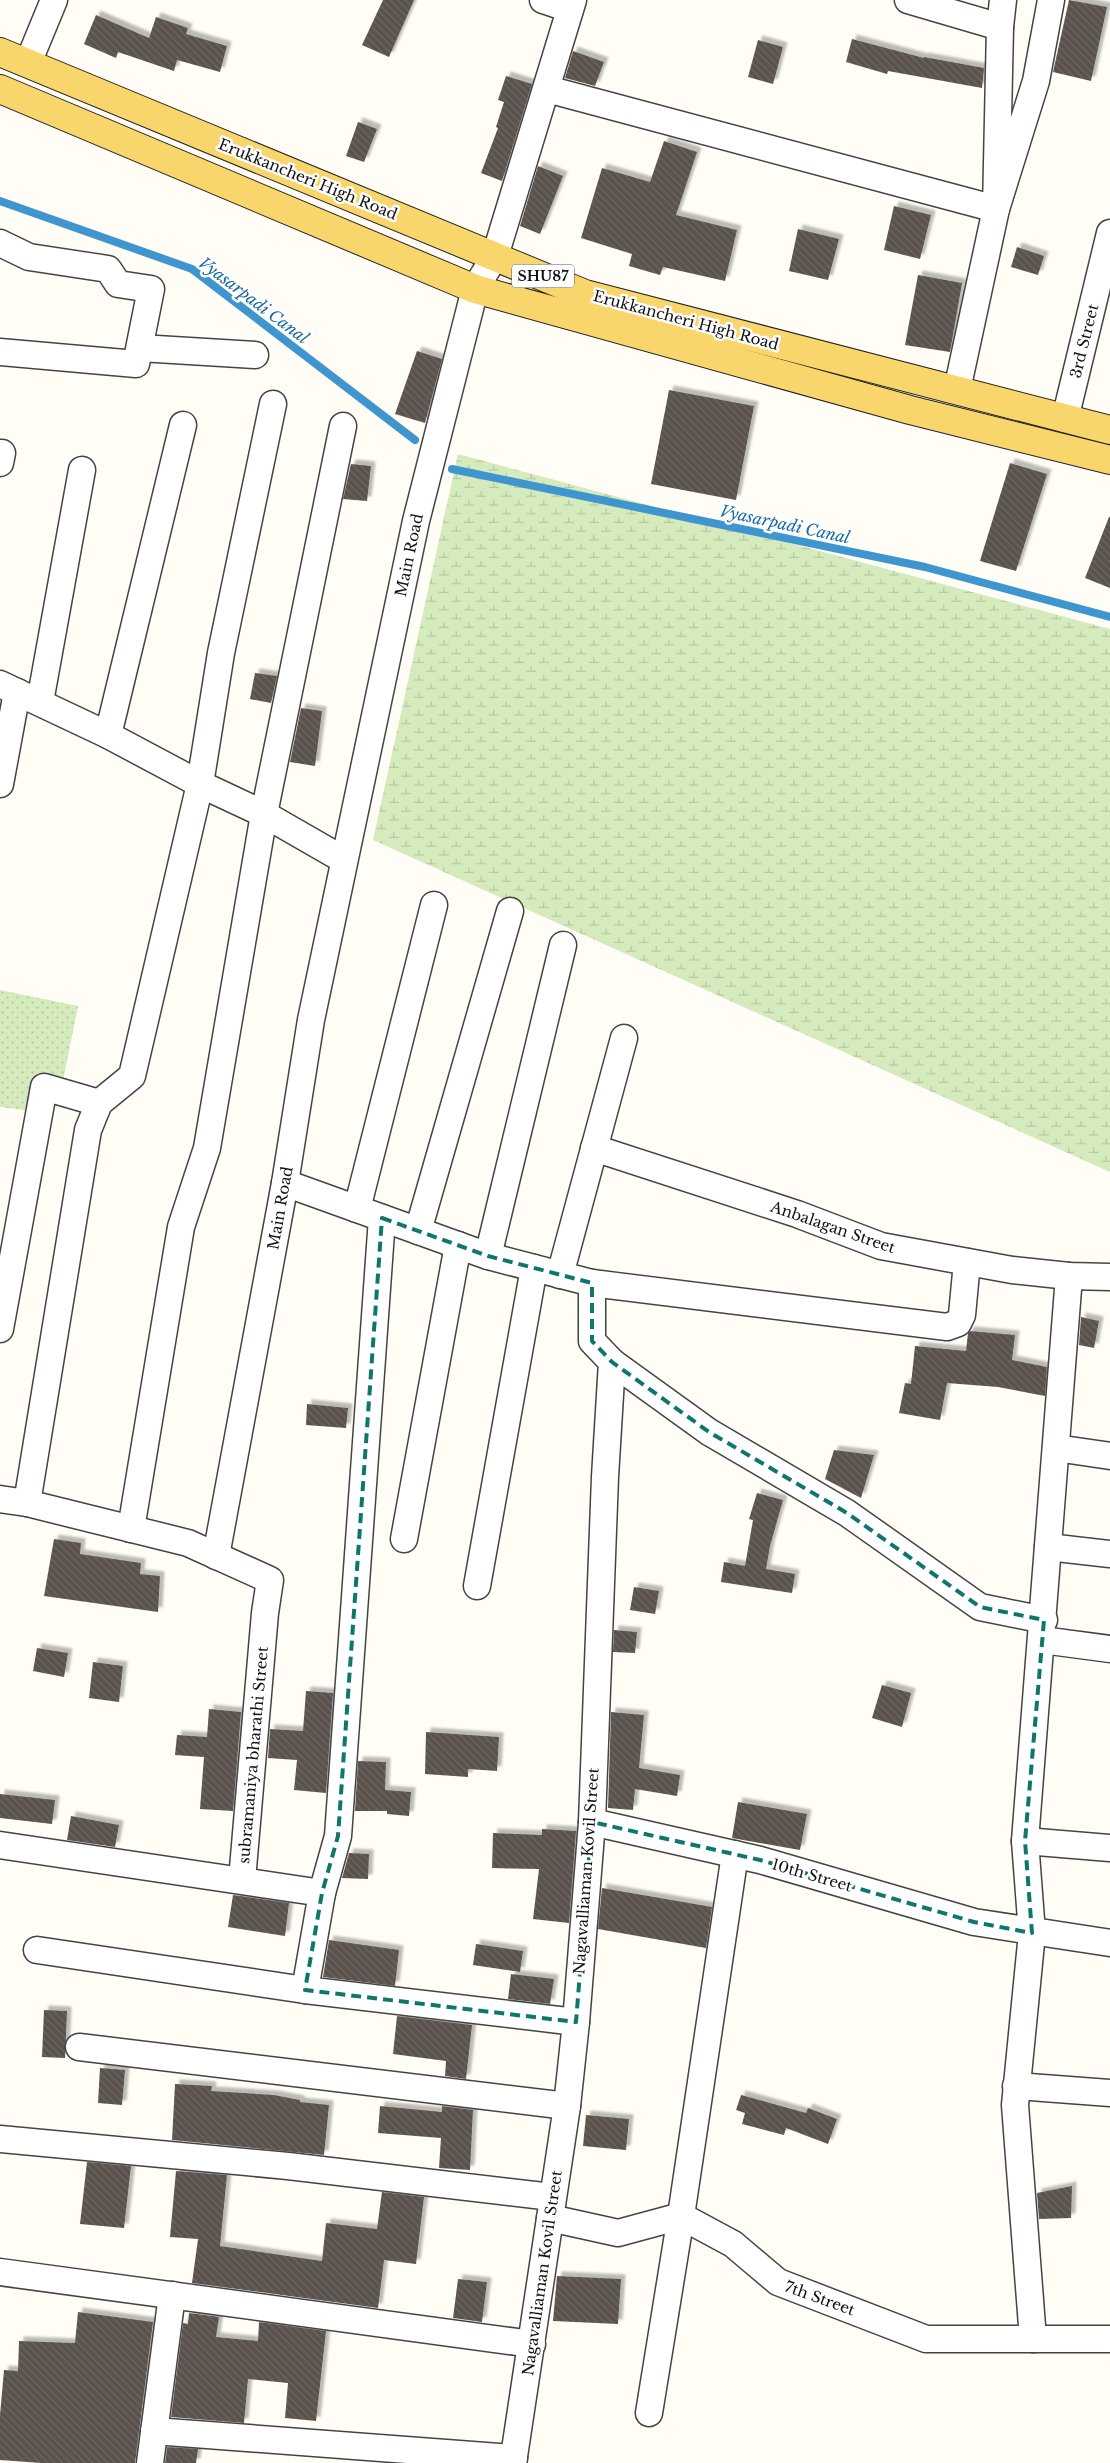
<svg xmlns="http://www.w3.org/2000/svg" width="1110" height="2463" viewBox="0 0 1110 2463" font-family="'Libre Baskerville',serif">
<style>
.grass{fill:url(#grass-dots)}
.wetland{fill:url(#wetland-marsh)}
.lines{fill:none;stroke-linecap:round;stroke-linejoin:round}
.stream{stroke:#3f96cf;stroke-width:8}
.building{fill:url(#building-back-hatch);filter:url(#shadow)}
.minor-casing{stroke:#444;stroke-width:29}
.major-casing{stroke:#222;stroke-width:30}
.minor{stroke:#fff;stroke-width:26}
.major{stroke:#f9d66b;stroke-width:28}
.marked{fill:none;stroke:#0f766e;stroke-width:4;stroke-dasharray:10 6;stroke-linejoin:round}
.labels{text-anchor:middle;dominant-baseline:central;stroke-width:5;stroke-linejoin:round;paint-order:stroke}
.shield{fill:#fff;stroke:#585858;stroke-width:1}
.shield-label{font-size:14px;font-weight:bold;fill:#111}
.street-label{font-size:15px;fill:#111;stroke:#fff}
.water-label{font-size:16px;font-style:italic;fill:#1768a6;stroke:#fff}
</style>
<defs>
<pattern id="grass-dots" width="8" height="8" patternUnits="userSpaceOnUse" patternTransform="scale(1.25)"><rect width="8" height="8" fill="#d5ebbd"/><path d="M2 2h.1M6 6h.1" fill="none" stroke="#b6c8a1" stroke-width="1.8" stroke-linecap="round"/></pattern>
<pattern id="wetland-marsh" width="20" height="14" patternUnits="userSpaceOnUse" patternTransform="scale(1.25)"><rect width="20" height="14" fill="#d5ebbd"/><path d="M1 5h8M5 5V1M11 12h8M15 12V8" fill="none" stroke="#b6c8a1"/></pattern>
<pattern id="building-back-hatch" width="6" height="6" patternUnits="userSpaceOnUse" patternTransform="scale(1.25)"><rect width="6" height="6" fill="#5a524d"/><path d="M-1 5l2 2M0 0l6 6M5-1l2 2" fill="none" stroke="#6d6662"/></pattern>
<filter id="shadow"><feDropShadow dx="4.5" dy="-4.5" stdDeviation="1" flood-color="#0004"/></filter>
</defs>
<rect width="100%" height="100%" fill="#fffdf5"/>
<path class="grass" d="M 0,990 L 78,1006 L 63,1081 L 32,1111 L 0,1107 Z"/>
<path class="wetland" d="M 458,454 L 1110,629 L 1110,1172 L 373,840 Z"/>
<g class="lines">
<g class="stream">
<path d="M 0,201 L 192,269 L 415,440"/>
<path d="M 452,469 L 925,567 L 1110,617"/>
</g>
</g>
<g class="building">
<path d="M 383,0 L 414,0 L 389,57 L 362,45 Z"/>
<path d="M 1069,0 L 1107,7 L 1091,81 L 1053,72 Z"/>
<path d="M 96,15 L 149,38 L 156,17 L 188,28 L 186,34 L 227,46 L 220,72 L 177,60 L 174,71 L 118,52 L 116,58 L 84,44 Z"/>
<path d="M 852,39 L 924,58 L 924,57 L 984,68 L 982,88 L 888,71 L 887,74 L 846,62 Z"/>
<path d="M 758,40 L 783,47 L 773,84 L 748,77 Z"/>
<path d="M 573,51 L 604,62 L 595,86 L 565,78 Z"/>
<path d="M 506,76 L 532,84 L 502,181 L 481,173 L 498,128 L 496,127 L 504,102 L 498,100 Z"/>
<path d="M 358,122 L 377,129 L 364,162 L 346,156 Z"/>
<path d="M 664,141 L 697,152 L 676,215 L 737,230 L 725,281 L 663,267 L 660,275 L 629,266 L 632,254 L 581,238 L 602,168 L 650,182 Z"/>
<path d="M 538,166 L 563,176 L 540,234 L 520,226 Z"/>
<path d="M 894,206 L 931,215 L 920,259 L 884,250 Z"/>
<path d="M 798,229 L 839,239 L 828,280 L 789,271 Z"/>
<path d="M 1017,247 L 1044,256 L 1038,275 L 1011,267 Z"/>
<path d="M 918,275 L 962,283 L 950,352 L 905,345 Z"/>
<path d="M 417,351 L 442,359 L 425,423 L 395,414 Z"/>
<path d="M 669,390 L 754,406 L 736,500 L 651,484 Z"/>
<path d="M 1010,463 L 1047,474 L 1016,571 L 980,561 Z"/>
<path d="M 351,464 L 371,466 L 367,501 L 343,499 Z"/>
<path d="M 1109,517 L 1110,517 L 1110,588 L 1085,578 Z"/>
<path d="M 255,673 L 277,676 L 271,703 L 250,699 Z"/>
<path d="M 301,708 L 322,711 L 315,766 L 290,762 Z"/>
<path d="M 1081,1317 L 1099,1321 L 1094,1348 L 1079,1345 Z"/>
<path d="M 970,1331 L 1015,1335 L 1012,1360 L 1047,1367 L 1045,1396 L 998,1387 L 947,1383 L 940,1420 L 899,1413 L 905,1383 L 911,1384 L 915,1346 L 966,1351 L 968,1333 Z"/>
<path d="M 307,1404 L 348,1408 L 346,1428 L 306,1425 Z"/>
<path d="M 834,1450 L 874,1455 L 861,1498 L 825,1479 Z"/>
<path d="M 757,1493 L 783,1500 L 770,1546 L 766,1569 L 795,1574 L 792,1593 L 721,1582 L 724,1562 L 745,1566 L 753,1520 L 749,1519 Z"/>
<path d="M 54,1539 L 81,1543 L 80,1554 L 141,1563 L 140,1574 L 160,1576 L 158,1612 L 44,1596 Z"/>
<path d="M 634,1587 L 659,1591 L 655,1614 L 630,1610 Z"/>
<path d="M 614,1630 L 637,1632 L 635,1653 L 613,1652 Z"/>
<path d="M 37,1648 L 68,1653 L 64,1677 L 33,1671 Z"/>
<path d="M 93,1662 L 123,1666 L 119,1702 L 89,1698 Z"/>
<path d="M 882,1685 L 911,1693 L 902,1727 L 872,1718 Z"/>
<path d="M 306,1691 L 333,1693 L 326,1793 L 294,1790 L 297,1760 L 268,1758 L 270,1729 L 303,1731 Z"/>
<path d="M 209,1709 L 241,1712 L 233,1811 L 200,1809 L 204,1757 L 175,1755 L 177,1735 L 207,1737 Z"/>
<path d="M 611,1712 L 644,1715 L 639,1768 L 680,1775 L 677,1796 L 635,1789 L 633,1810 L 608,1808 Z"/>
<path d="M 426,1732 L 499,1737 L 497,1771 L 468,1769 L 468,1777 L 425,1774 Z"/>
<path d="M 358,1761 L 386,1762 L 385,1790 L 411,1792 L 409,1816 L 387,1814 L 387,1811 L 355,1811 Z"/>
<path d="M 0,1794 L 55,1800 L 52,1824 L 0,1818 Z"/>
<path d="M 738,1802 L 807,1814 L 800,1850 L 732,1838 Z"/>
<path d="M 71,1816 L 119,1825 L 115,1847 L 67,1840 Z"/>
<path d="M 542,1829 L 576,1831 L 569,1923 L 533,1919 L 539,1869 L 492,1868 L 493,1833 L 542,1835 Z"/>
<path d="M 349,1853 L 369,1854 L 368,1879 L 342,1878 Z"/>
<path d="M 602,1888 L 712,1907 L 706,1948 L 598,1929 Z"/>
<path d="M 233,1895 L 289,1903 L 285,1936 L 228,1927 Z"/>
<path d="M 329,1940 L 399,1950 L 395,1986 L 323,1977 Z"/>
<path d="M 476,1944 L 523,1951 L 520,1972 L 473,1965 Z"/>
<path d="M 511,1974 L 554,1979 L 550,2004 L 508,1999 Z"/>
<path d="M 44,2010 L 67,2011 L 65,2058 L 42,2057 Z"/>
<path d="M 397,2016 L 472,2025 L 466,2079 L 445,2076 L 446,2061 L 393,2054 Z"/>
<path d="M 100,2068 L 125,2070 L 122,2105 L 98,2103 Z"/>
<path d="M 175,2084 L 212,2086 L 211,2091 L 274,2095 L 300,2100 L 300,2102 L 329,2105 L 324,2155 L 172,2140 Z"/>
<path d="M 741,2095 L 806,2113 L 808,2108 L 837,2119 L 828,2144 L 786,2128 L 784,2135 L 742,2124 L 745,2113 L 736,2110 Z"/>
<path d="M 380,2106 L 442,2112 L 442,2106 L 473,2110 L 470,2170 L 439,2168 L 441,2138 L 378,2133 Z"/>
<path d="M 586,2115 L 629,2119 L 626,2150 L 583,2146 Z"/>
<path d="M 87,2162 L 131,2166 L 124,2228 L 80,2224 Z"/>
<path d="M 176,2171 L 227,2175 L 220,2246 L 315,2260 L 322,2261 L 326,2223 L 377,2229 L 382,2192 L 424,2197 L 416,2264 L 384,2260 L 378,2308 L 192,2283 L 198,2239 L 170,2237 Z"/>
<path d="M 1072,2186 L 1071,2218 L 1039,2219 L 1037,2193 Z"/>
<path d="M 557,2276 L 621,2279 L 618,2324 L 553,2321 Z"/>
<path d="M 458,2279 L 487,2282 L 482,2322 L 453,2318 Z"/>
<path d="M 78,2312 L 153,2322 L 135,2463 L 41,2463 L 0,2460 L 0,2415 L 4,2370 L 18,2371 L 19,2341 L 75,2343 Z"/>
<path d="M 189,2313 L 219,2317 L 216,2337 L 258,2341 L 259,2322 L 326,2331 L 316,2421 L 285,2418 L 288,2383 L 248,2379 L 244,2423 L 171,2417 L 183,2323 L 188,2324 Z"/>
<path d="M 167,2447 L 198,2449 L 196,2463 L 165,2463 Z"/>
</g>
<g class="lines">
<defs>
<g id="minor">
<path d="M 543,0 L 570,9"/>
<path d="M 908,0 L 1000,27"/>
<path d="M 28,63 L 54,0"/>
<path d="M 547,89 L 996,209 L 1036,81 L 1051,0"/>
<path d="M 0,243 L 29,257 L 108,269 L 118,284 L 151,289 L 136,364 L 0,352"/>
<path d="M 140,348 L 255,355"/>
<path d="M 957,390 L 996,209 L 1000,27 L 1003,0"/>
<path d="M 1065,419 L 1110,233"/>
<path d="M 0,463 L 2,453"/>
<path d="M 0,684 L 108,735 L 200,784 L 264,814 L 344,860"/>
<path d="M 40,702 L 82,470"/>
<path d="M 108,735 L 183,425"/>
<path d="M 0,784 L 17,692"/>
<path d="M 594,1148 L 797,1214 L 881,1246 L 1012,1270 L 1069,1276 L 1110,1277"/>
<path d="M 285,1183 L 488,1256 L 592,1283 L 947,1327 L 958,1323 L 962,1315 L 967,1262"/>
<path d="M 357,1209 L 434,905"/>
<path d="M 418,1231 L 510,911"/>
<path d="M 488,1256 L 563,945"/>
<path d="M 560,1275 L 624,1038"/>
<path d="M 0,1329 L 44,1087 L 99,1103"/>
<path d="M 612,1362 L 709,1432 L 847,1513 L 980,1607 L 1044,1620"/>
<path d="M 1056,1448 L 1110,1456"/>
<path d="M 0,1499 L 27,1503 L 188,1543 L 270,1580 L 265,1613 L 242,1880"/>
<path d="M 27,1503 L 88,1130 L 99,1103 L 132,1076 L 200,784 L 221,653 L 273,404"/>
<path d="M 131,1529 L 181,1227 L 207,1148 L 264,814 L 343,426"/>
<path d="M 404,1539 L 458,1245"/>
<path d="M 1048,1547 L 1110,1554"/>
<path d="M 216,1556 L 285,1183 L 311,1020 L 416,521 L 475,289 L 495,256 L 573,0"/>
<path d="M 477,1586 L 534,1268"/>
<path d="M 1042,1640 L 1110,1649"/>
<path d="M 592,1822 L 760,1860 L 974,1922 L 1110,1943"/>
<path d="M 1025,1841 L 1110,1848"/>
<path d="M 0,1845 L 322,1893 L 305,1990 L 576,2022"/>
<path d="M 322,1893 L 338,1836 L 382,1218"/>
<path d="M 37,1950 L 305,1990"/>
<path d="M 79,2047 L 567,2106"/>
<path d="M 1016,2086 L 1110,2093"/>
<path d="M 0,2139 L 288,2166 L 552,2197"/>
<path d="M 550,2218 L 618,2233 L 681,2216 L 733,2244 L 778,2282 L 926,2339 L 1110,2339"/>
<path d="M 0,2272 L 532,2344"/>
<path d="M 1033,2339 L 1015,2105 L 1032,1933 L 1025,1841 L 1069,1276"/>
<path d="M 649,2413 L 681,2216 L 735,1854"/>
<path d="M 154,2431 L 514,2458"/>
<path d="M 150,2463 L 172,2295"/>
<path d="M 513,2463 L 567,2106 L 576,2022 L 592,1822 L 605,1477 L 612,1362 L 592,1341 L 592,1283"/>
</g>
<g id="major">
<path d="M 0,52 L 585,294 L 1110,430"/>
<path d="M 0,89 L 475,289 L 910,410 L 1110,460"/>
</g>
</defs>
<use href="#minor" class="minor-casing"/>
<use href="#major" class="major-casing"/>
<use href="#minor" class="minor"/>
<use href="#major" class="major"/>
</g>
<path class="marked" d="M 382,1218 L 488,1256 L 592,1283 L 592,1341 L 612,1362 L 709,1432 L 847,1513 L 980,1607 L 1044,1620 L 1025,1841 L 1032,1933 L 974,1922 L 760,1860 L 592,1822 L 576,2022 L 305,1990 L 322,1893 L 338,1836 Z"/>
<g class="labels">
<rect class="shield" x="512" y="264.5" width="62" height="23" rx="4"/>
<g class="shield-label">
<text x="543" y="276">SHU87</text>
</g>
<g class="street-label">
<text transform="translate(308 179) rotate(22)">Erukkancheri High Road</text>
<text transform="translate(686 320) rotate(15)">Erukkancheri High Road</text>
<text transform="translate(1084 341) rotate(-76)">3rd Street</text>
<text transform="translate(409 555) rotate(-78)">Main Road</text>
<text transform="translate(280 1208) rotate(-80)">Main Road</text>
<text transform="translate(833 1227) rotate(19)">Anbalagan Street</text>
<text transform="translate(253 1755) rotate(-85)">subramaniya bharathi Street</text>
<text transform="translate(586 1871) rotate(-86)">Nagavalliaman Kovil Street</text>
<text transform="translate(812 1875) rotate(16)">10th Street</text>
<text transform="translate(542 2273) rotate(-82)">Nagavalliaman Kovil Street</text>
<text transform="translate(820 2298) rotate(20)">7th Street</text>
</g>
<g class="water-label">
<text transform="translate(254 300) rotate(37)">Vyasarpadi Canal</text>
<text transform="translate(785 524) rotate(12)">Vyasarpadi Canal</text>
</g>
</g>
</svg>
